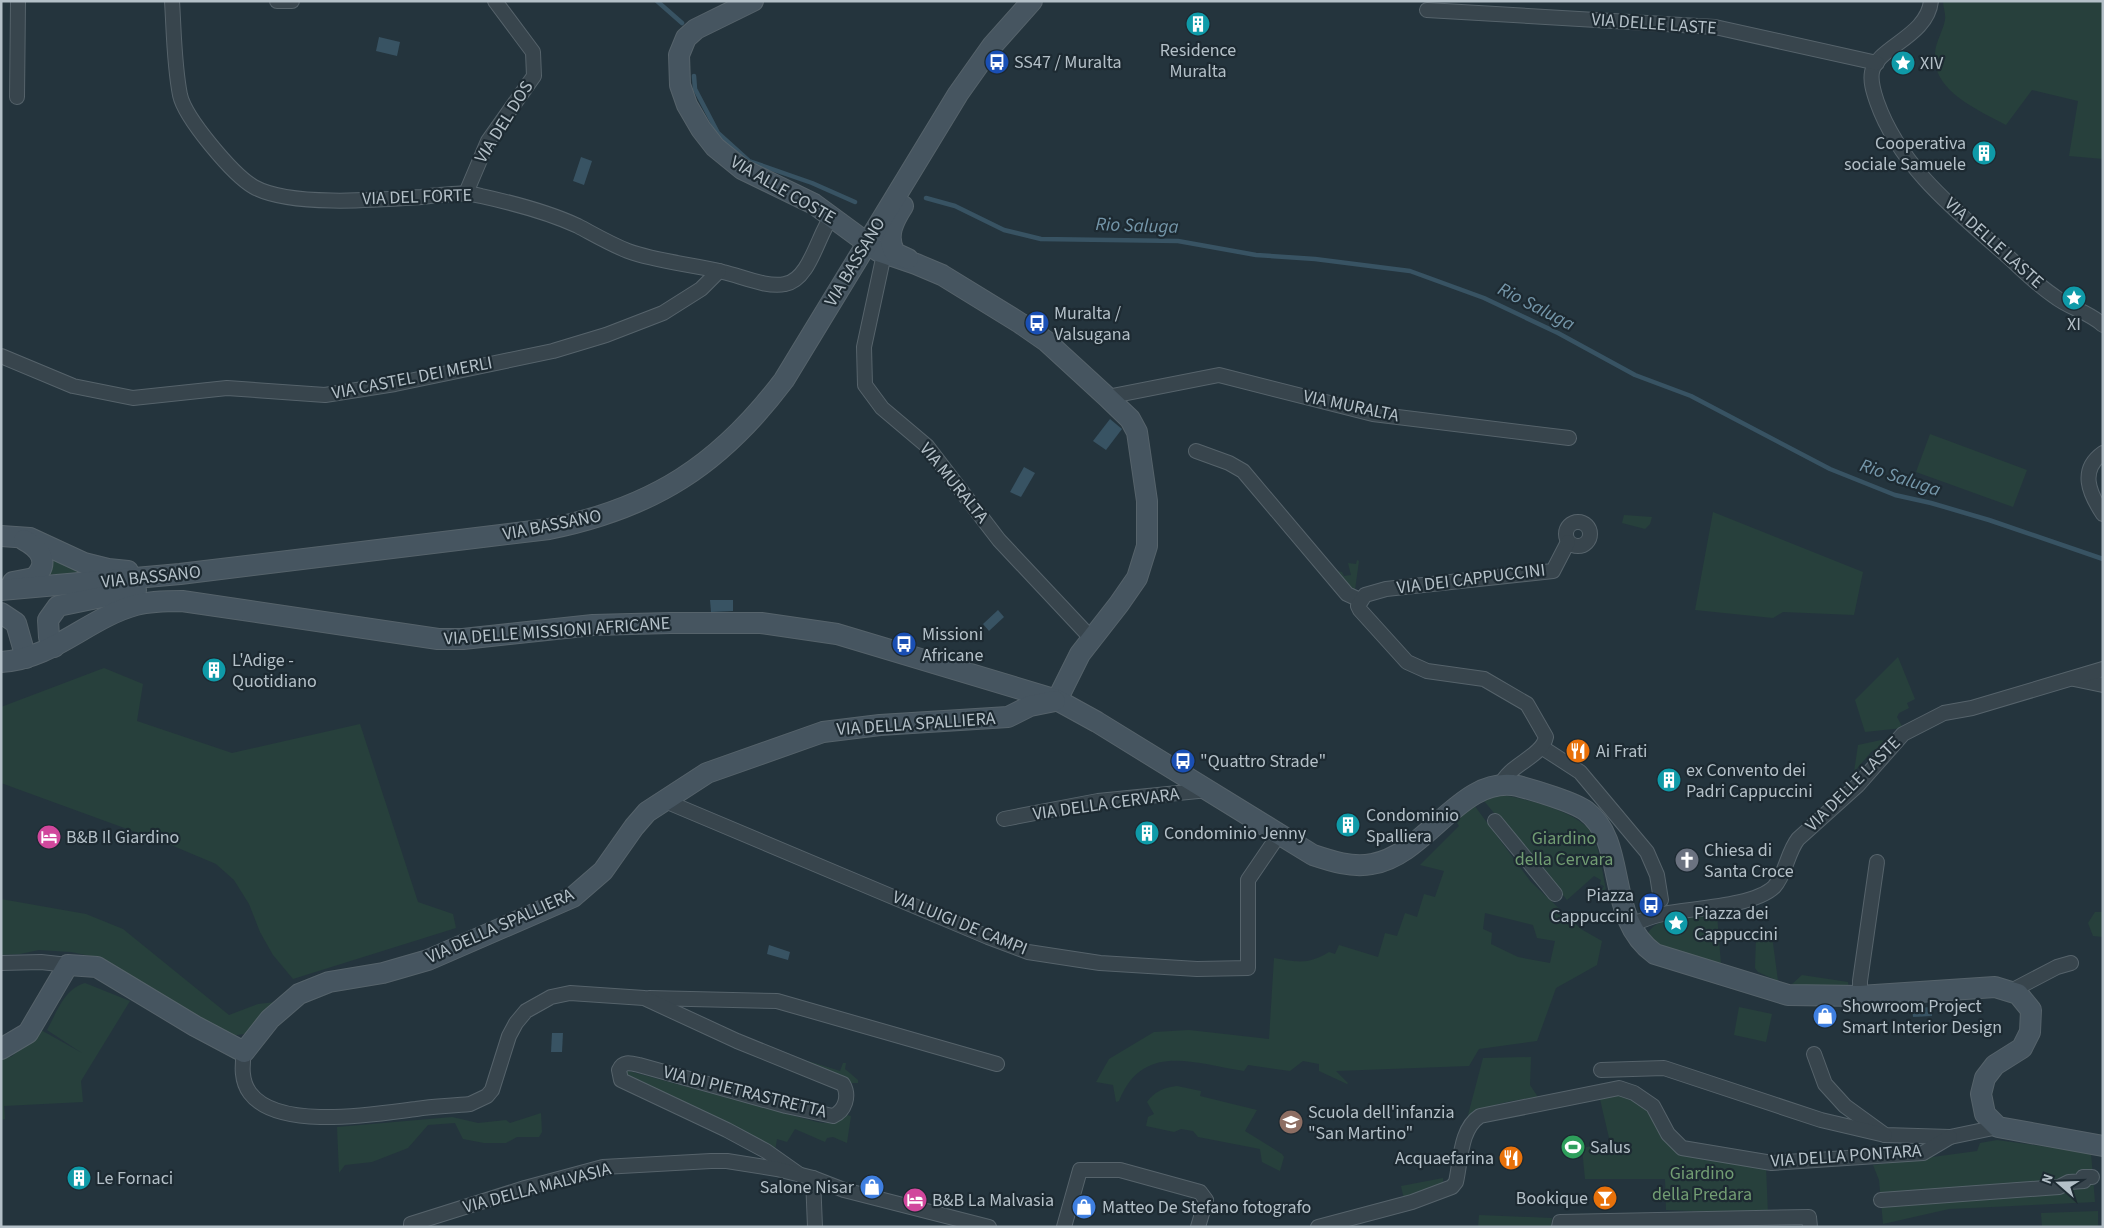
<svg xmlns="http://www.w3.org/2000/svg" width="2104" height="1228" viewBox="0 0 2104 1228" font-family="'Source Sans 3',sans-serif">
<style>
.green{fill:#27403c;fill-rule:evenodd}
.water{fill:#385363}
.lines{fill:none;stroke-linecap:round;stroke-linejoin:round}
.stream{stroke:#385363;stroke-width:4.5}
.street-casing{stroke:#56636b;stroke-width:16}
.secondary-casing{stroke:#56636b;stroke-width:22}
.street{stroke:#38454d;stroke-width:14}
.secondary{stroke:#465560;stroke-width:20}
.labels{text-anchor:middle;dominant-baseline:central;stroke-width:4.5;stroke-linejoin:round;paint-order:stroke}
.street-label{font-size:18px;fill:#b4c0c8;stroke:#1d2a32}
.poi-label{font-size:18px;fill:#b4c0c8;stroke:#1d2a32;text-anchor:start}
.park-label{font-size:18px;fill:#729d73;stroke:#1d2a32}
.water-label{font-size:19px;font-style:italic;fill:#7597aa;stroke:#1d2a32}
</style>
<rect width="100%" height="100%" fill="#24343d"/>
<g class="green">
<path d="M 1943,1 L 2103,1 L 2103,159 L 2069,156 L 2078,101 L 2032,90 L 2006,125 C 1979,110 1931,91 1935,53 C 1936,41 1943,31 1945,20 C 1946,14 1943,7 1943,1 Z"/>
<path d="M 1930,434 L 2027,470 L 2013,507 L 1916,472 Z"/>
<path d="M 1713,512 L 1863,572 L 1854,615 L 1783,612 L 1773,618 L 1695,610 Z"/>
<path d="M 1624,515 L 1652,517 L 1650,524 L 1645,529 L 1622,523 Z"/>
<path d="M 50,557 L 81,572 L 50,575 Z"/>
<path d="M 1357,560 L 1359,561 L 1355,590 L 1347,590 L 1337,577 L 1337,571 L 1342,572 L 1344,576 L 1351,575 L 1348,563 L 1356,564 Z"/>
<path d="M 1898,657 L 1915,699 L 1907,703 L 1909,708 L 1899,713 L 1897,717 L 1903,728 L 1865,732 L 1855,700 Z"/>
<path d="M 104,668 L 143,684 L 137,721 L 232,753 L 360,724 L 418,902 L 453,914 L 456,928 L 293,979 L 273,955 L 260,932 L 249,904 L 234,880 L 216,864 L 171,845 L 1,783 L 1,707 Z"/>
<path d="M 1881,740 L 1885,741 L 1883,747 L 1872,751 L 1854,772 L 1858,745 Z"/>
<path d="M 1501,795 C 1524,798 1581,812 1592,834 C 1601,853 1603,878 1608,899 L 1604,897 L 1606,892 L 1602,890 L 1604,886 L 1600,884 L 1601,880 L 1594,876 L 1567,900 L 1484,801 Z"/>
<path d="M 1474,805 L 1531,882 L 1581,929 L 1602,941 L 1597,965 L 1556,988 L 1537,1041 L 1479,1049 L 1469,1066 L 1336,1071 L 1348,1083 L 1347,1084 L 1319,1071 L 1319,1064 L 1303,1061 L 1290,1071 L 1248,1065 L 1244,1071 C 1195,1064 1143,1041 1119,1101 L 1116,1102 L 1113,1085 L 1096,1082 L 1109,1059 L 1154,1032 L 1189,1030 L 1269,1039 L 1274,958 C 1298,962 1308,965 1329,952 L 1335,954 L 1339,945 L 1378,957 L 1385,933 L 1397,936 L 1405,913 L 1417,917 L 1424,894 L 1435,897 L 1444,871 L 1420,865 L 1459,826 L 1455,820 ZM 1485,913 L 1533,925 L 1537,938 L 1555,941 L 1550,963 L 1518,957 L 1491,944 L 1492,933 L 1483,929 Z"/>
<path d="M 1,899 L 86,914 L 123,929 L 229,1015 L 258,1004 L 276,1002 L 244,1034 L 230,1036 L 100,958 L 71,952 L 39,950 L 20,954 L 1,955 Z"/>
<path d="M 2095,912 L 2103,912 L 2103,937 L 2093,936 L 2088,923 Z"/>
<path d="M 1717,915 L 1721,964 L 1666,953 L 1648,933 C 1659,914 1696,917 1717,915 Z"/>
<path d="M 1772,936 L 1778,981 L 1758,972 L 1755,968 L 1756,938 Z"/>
<path d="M 1802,975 L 1848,982 L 1849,990 L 1811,988 L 1792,984 Z"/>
<path d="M 85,983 L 130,1001 L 81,1081 L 83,1102 L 4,1106 L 5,1119 L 1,1120 L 1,1052 L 11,1057 L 41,1030 L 82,1053 L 47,1030 C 57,1012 64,989 85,983 Z"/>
<path d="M 1739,1007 L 1772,1014 L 1766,1042 L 1734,1035 Z"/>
<path d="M 1531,1057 L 1530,1085 L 1538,1097 C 1512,1101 1488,1103 1467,1119 L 1483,1058 Z"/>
<path d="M 808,1061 L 840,1071 L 843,1063 L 846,1063 L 845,1069 L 858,1080 L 858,1083 L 849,1083 Z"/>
<path d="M 625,1070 L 817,1122 C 828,1124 838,1123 847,1115 L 851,1116 L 847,1143 L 833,1137 L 827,1138 L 825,1142 L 795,1129 L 787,1142 L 777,1139 L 775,1151 L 625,1077 Z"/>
<path d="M 1177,1086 L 1201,1091 L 1200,1096 L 1257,1110 L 1245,1131 L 1282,1154 L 1284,1157 L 1280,1171 L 1262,1162 L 1260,1149 L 1198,1137 L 1193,1131 L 1181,1129 L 1174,1132 L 1146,1126 L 1148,1117 L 1154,1114 L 1147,1102 C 1155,1091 1163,1088 1177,1086 Z"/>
<path d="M 1622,1094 L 1646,1107 L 1667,1142 L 1766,1166 L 1768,1214 L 1666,1210 L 1665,1179 L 1585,1179 L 1582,1148 L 1610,1142 L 1599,1095 Z"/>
<path d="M 541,1113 L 542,1132 L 539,1137 L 517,1137 L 506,1143 L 484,1143 L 463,1139 L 455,1123 L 428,1125 L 408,1148 L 372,1162 L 345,1165 L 339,1173 L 337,1127 L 452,1117 L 478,1123 L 506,1120 L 510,1123 Z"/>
<path d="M 1997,1140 L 2091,1153 L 2095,1202 L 1949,1209 L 1883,1224 L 1879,1180 L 1873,1165 L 1977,1151 L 1980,1143 Z"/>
<path d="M 1443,1178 L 1443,1182 L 1435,1192 L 1404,1199 L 1401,1186 Z"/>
<path d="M 2098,1211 L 2098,1227 L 2042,1227 L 2041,1213 Z"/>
<path d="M 1479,1215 L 1552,1218 L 1551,1227 L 1478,1227 Z"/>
</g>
<g class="water">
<path d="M 379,37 L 400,42 L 397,56 L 376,51 Z"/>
<path d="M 581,157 L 592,161 L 584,185 L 573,181 Z"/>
<path d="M 1110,419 L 1122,429 L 1106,450 L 1093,441 Z"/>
<path d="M 1024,467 L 1035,473 L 1021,497 L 1010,492 Z"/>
<path d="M 710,600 L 733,600 L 733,611 L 711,612 Z"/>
<path d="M 998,610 L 1004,617 L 989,631 L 983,624 Z"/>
<path d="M 769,945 L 790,952 L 788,960 L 767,954 Z"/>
<path d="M 1932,1007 L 1932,1016 L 1913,1017 L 1912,1008 Z"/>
<path d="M 552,1033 L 563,1033 L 562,1052 L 551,1052 Z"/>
</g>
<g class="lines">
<g class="stream">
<path d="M 657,1 L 682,23"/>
<path d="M 694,76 L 695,89 L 718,133 L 749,161 L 812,183 L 855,202"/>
<path d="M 926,198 L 955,206 L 1004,230 L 1041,239 L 1178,241 L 1256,255 L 1315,259 L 1410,271 L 1484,298 L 1558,333 L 1635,375 L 1691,396 L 1830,469 L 1895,495 L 1931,503 L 1989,520 L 2103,559"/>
</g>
<defs>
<g id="street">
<path d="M 172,1 C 174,32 174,64 180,95 C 185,118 233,175 254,187 C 290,207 378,200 421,197 C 441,195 462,191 481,196 C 513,203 548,212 578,226 C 595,235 610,244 628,251 C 658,262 692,264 723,272 C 741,276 767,288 785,284 C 810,280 818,234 832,216"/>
<path d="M 277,1 L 292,1"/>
<path d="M 1931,1 C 1927,37 1877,47 1872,72 C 1870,82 1874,93 1877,102 C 1900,167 1955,210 2005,254 C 2021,268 2036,284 2054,296 C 2069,308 2089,312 2103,325"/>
<path d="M 1427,10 L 1715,27 L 1877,63"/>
<path d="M 17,97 L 18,1"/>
<path d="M 466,193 L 488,141 L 534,76 L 533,52 L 495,1"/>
<path d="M 884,254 L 864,347 L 865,385 L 882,408 L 927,446 L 999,540 L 1091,638"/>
<path d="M 1,356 L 73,386 L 133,398 L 227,388 L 325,395 L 395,384 L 553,351 L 606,335 L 663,313 L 701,289 L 719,271"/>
<path d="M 1107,397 L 1219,375 L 1373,414 L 1569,438"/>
<path d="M 1196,451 L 1229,463 L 1243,471 L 1347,594 L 1360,600"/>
<path d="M 2103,453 C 2079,470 2089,493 2103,514"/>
<circle cx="1578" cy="534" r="12"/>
<path d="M 2074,679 L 2103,685"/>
<path d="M 1546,750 L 1580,772 L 1647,852 L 1657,875 L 1661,900"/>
<path d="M 1501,785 C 1508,765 1542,757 1546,737 L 1527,704 L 1484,679 L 1427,671 L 1407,662 L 1360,610 L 1358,606 L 1365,595 L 1386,589 L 1553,571 L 1568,542"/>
<path d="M 665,801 L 988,937 L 1028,952 L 1100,963 L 1197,969 L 1248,968 L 1248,880 L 1280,833"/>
<path d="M 1004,819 L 1098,801 L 1208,790"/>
<path d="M 1495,821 L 1555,894"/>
<path d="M 1630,925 C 1641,921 1652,916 1663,914 C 1691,908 1753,907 1774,887 C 1786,874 1787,853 1798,839 L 1858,785 L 1903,734 L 1944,713 L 1972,708 L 2103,669"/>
<path d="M 1,963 L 41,962 L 68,965"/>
<path d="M 2011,991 L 2057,967 L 2071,963"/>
<path d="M 1860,996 L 1860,981 L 1877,862"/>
<path d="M 649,998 L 777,1001 L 997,1064"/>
<path d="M 244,1052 C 242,1066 241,1081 250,1093 C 278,1131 376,1114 416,1109 C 434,1106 452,1106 470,1104 L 487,1096 L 492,1090 L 509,1036 L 516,1023 L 526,1011 L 551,997 L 570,993 L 644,998 L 737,1041 L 843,1084 C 850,1096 845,1111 833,1116 L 786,1106 L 639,1065 C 630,1063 623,1061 619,1070 L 621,1080 L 727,1130 L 766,1151 L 800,1175"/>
<path d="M 1814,1054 L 1825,1084 L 1845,1106 L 1885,1135 L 1950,1137 L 1998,1127"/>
<path d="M 1601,1070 L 1664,1068 L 1821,1120 L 1885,1135"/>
<path d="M 813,1178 L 815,1227"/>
<path d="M 1881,1200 L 2059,1187 L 2069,1182 L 2084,1181 L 2083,1177 L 2092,1177"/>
<path d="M 411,1227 L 411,1224 L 525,1188 L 603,1167 L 711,1161 L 727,1161 L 777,1169 L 813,1178 L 844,1190 L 989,1227"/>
<path d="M 1064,1227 L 1080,1170 L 1120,1170 L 1200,1192 L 1206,1200 L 1198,1227"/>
<path d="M 1318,1227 L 1412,1202 L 1452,1187 L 1456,1182 C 1461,1160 1460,1129 1480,1116 L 1619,1088 L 1634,1093 L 1653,1106 L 1668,1134 L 1682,1148 L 1772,1163 L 1923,1153 L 1950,1137"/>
<path d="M 1559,1227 L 1560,1222 L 1809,1217 L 1810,1227"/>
</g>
<g id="secondary">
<path d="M 753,1 L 696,29 L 686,38 L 679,55 L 680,85 L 687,105 L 701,129 L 715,147 L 742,169 L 814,204 L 878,251 L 916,264 L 942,275 L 1020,323 L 1046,341 L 1107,397 L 1130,419 L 1137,432 L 1147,501 L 1147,546 L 1137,578 L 1119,604 L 1080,654 L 1057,700"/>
<path d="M 903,206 C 894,220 885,236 895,253 L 908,259"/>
<path d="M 1,536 L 30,538 L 84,563 L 108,569 L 128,571"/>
<path d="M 13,582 L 34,578 C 50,563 41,549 24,540"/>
<path d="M 1,590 L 180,574 L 549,529 C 653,508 720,465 784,380 L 958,94 L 992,46 L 1032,1"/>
<path d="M 1,613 L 16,623 L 26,658"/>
<path d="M 54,647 L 49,637 L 48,620 L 58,606 L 136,590"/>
<path d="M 1,662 C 53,659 88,618 136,605 C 151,601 167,601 182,601 L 438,639 L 463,639 L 593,625 L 670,623 L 761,623 L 837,634 L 1057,700 L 1097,722 L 1313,855 C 1331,861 1352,868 1372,864 C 1427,855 1461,774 1518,786 C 1533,790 1574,802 1586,811 C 1629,843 1604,918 1655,954 L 1788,995 L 1860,996 L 1995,987 L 2018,994 L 2031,1010 L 2030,1032 L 2022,1048 L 1995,1065 L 1985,1078 L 1981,1094 L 1985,1114 L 1998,1127 L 2103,1146"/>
<path d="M 1,1049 L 28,1033 L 68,965 L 97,967 L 195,1026 L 244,1052 L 270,1019 L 299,994 L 329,982 L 383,973 L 428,960 L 573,897 L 603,871 L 634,827 L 647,812 L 707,773 L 823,732 L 880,725 L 1008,717 L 1030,706 L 1055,701"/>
</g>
</defs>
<use href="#street" class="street-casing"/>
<use href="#secondary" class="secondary-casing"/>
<use href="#street" class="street"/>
<use href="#secondary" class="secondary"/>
</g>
<defs>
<symbol id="building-disc" viewBox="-11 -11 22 22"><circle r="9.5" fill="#0f9aa8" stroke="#1d2a32"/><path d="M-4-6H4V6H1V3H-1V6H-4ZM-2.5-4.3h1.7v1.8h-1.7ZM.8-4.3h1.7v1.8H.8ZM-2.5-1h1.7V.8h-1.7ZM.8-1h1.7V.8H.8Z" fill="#fff"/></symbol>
<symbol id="bus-disc" viewBox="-11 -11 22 22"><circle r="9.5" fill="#1a4fb4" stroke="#1d2a32"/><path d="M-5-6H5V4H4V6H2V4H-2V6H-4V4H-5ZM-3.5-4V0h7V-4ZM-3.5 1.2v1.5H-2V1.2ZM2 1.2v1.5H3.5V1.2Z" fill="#fff"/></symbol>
<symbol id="sight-disc" viewBox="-11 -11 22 22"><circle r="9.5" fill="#0f9aa8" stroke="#1d2a32"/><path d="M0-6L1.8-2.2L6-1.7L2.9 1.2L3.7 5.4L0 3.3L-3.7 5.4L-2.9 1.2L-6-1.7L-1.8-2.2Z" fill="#fff"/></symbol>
<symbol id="restaurant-disc" viewBox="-11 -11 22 22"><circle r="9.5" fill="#e8710a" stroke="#1d2a32"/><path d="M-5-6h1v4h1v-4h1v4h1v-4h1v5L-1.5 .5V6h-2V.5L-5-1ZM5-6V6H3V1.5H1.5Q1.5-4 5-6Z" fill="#fff"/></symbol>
<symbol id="hotel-disc" viewBox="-11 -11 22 22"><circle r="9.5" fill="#d1479c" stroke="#1d2a32"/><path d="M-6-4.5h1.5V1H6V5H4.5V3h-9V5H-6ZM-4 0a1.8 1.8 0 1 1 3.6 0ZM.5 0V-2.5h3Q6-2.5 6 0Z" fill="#fff"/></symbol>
<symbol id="church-disc" viewBox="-11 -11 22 22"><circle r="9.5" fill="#6b7280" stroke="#1d2a32"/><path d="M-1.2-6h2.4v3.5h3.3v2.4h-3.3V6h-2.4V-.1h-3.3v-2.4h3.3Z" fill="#fff"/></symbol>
<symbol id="shop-disc" viewBox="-11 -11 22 22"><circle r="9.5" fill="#3f7fe0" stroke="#1d2a32"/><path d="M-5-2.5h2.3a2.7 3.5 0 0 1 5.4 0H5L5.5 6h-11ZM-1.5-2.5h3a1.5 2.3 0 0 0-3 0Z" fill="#fff"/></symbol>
<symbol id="school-disc" viewBox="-11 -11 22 22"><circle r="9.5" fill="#8d6e63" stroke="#1d2a32"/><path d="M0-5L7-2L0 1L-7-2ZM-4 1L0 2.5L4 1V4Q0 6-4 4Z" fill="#fff"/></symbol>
<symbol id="stadium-disc" viewBox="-11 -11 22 22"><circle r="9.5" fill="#2e9e5b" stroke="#1d2a32"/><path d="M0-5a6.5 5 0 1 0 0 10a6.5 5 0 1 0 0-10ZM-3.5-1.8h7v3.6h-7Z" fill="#fff"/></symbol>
<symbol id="bar-disc" viewBox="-11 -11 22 22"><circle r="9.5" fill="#e8710a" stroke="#1d2a32"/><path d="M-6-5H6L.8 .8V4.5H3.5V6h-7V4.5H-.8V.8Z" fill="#fff"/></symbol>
</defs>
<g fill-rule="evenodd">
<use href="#building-disc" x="1184" y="10" width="28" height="28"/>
<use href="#bus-disc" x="983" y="48" width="28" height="28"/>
<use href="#sight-disc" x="1889" y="49" width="28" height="28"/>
<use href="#building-disc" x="1970" y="139" width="28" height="28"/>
<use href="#sight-disc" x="2060" y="284" width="28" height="28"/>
<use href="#bus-disc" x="1023" y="309" width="28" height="28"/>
<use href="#bus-disc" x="890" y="630" width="28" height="28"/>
<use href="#building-disc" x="200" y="656" width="28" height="28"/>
<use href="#restaurant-disc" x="1564" y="737" width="28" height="28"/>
<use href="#bus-disc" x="1169" y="747" width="28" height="28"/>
<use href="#building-disc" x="1655" y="766" width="28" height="28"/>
<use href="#building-disc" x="1334" y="811" width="28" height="28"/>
<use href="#building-disc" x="1133" y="819" width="28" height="28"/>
<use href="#hotel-disc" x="35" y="823" width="28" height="28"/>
<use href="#church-disc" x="1673" y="846" width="28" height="28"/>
<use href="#bus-disc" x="1637" y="891" width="28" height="28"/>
<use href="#sight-disc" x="1662" y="909" width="28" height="28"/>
<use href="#shop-disc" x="1811" y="1002" width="28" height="28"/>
<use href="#school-disc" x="1277" y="1108" width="28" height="28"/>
<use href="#stadium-disc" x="1559" y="1133" width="28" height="28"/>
<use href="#restaurant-disc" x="1497" y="1144" width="28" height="28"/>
<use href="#building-disc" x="65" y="1164" width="28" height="28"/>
<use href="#shop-disc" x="858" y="1173" width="28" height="28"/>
<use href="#bar-disc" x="1591" y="1184" width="28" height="28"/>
<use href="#hotel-disc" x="901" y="1186" width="28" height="28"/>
<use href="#shop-disc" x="1070" y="1193" width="28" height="28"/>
</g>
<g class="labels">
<g class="street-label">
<text transform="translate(1654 24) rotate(4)">VIA DELLE LASTE</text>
<text transform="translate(504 122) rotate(-58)">VIA DEL DOS</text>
<text transform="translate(783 190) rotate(30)">VIA ALLE COSTE</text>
<text transform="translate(417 197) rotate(-2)">VIA DEL FORTE</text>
<text transform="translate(1994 243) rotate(42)">VIA DELLE LASTE</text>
<text transform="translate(855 262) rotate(-59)">VIA BASSANO</text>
<text transform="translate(412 378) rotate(-11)">VIA CASTEL DEI MERLI</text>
<text transform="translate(1351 406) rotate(12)">VIA MURALTA</text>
<text transform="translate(954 483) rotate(51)">VIA MURALTA</text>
<text transform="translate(552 525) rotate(-11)">VIA BASSANO</text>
<text transform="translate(151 577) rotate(-6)">VIA BASSANO</text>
<text transform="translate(1471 579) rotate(-7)">VIA DEI CAPPUCCINI</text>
<text transform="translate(557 631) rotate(-4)">VIA DELLE MISSIONI AFRICANE</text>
<text transform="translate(916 724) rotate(-4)">VIA DELLA SPALLIERA</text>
<text transform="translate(1853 784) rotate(-45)">VIA DELLE LASTE</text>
<text transform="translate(1106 804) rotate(-8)">VIA DELLA CERVARA</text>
<text transform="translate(960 923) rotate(22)">VIA LUIGI DE CAMPI</text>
<text transform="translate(500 926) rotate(-24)">VIA DELLA SPALLIERA</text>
<text transform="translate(745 1092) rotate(14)">VIA DI PIETRASTRETTA</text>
<text transform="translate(1846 1156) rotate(-4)">VIA DELLA PONTARA</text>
<text transform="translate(537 1188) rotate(-15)">VIA DELLA MALVASIA</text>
</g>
<g class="poi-label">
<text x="1198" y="50" text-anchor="middle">Residence<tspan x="1198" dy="21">Muralta</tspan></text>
<text x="1014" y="62">SS47 / Muralta</text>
<text x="1920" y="63">XIV</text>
<text x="1966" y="143" text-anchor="end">Cooperativa<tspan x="1966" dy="21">sociale Samuele</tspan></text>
<text x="1054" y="313">Muralta /<tspan x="1054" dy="21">Valsugana</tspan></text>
<text x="2074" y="324" text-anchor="middle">XI</text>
<text x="922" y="634">Missioni<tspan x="922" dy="21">Africane</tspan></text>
<text x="232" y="660">L'Adige -<tspan x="232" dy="21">Quotidiano</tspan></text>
<text x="1596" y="751">Ai Frati</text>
<text x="1200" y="761">"Quattro Strade"</text>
<text x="1686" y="770">ex Convento dei<tspan x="1686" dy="21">Padri Cappuccini</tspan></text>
<text x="1366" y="815">Condominio<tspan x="1366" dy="21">Spalliera</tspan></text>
<text x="1164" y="833">Condominio Jenny</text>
<text x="66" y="837">B&amp;B Il Giardino</text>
<text x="1704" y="850">Chiesa di<tspan x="1704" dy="21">Santa Croce</tspan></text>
<text x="1634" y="895" text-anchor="end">Piazza<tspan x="1634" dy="21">Cappuccini</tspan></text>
<text x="1694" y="913">Piazza dei<tspan x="1694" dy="21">Cappuccini</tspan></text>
<text x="1842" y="1006">Showroom Project<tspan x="1842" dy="21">Smart Interior Design</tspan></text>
<text x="1308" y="1112">Scuola dell'infanzia<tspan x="1308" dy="21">"San Martino"</tspan></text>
<text x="1590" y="1147">Salus</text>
<text x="1494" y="1158" text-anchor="end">Acquaefarina</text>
<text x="96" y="1178">Le Fornaci</text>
<text x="854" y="1187" text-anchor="end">Salone Nisar</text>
<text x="1588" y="1198" text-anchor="end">Bookique</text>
<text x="932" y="1200">B&amp;B La Malvasia</text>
<text x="1102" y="1207">Matteo De Stefano fotografo</text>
</g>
<g class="park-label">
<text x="1564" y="838">Giardino<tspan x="1564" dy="21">della Cervara</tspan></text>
<text x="1702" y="1173">Giardino<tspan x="1702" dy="21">della Predara</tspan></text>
</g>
<g class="water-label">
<text transform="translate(1137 226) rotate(2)">Rio Saluga</text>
<text transform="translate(1536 307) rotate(27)">Rio Saluga</text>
<text transform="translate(1900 478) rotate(18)">Rio Saluga</text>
</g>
</g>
<rect width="2104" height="1228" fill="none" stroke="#b4c0c8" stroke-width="5"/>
<g transform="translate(2059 1183) rotate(290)" stroke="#1d2a32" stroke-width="4" paint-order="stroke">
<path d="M0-4L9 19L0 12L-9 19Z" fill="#b4c0c8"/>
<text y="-8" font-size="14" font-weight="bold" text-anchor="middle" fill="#b4c0c8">N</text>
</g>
</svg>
